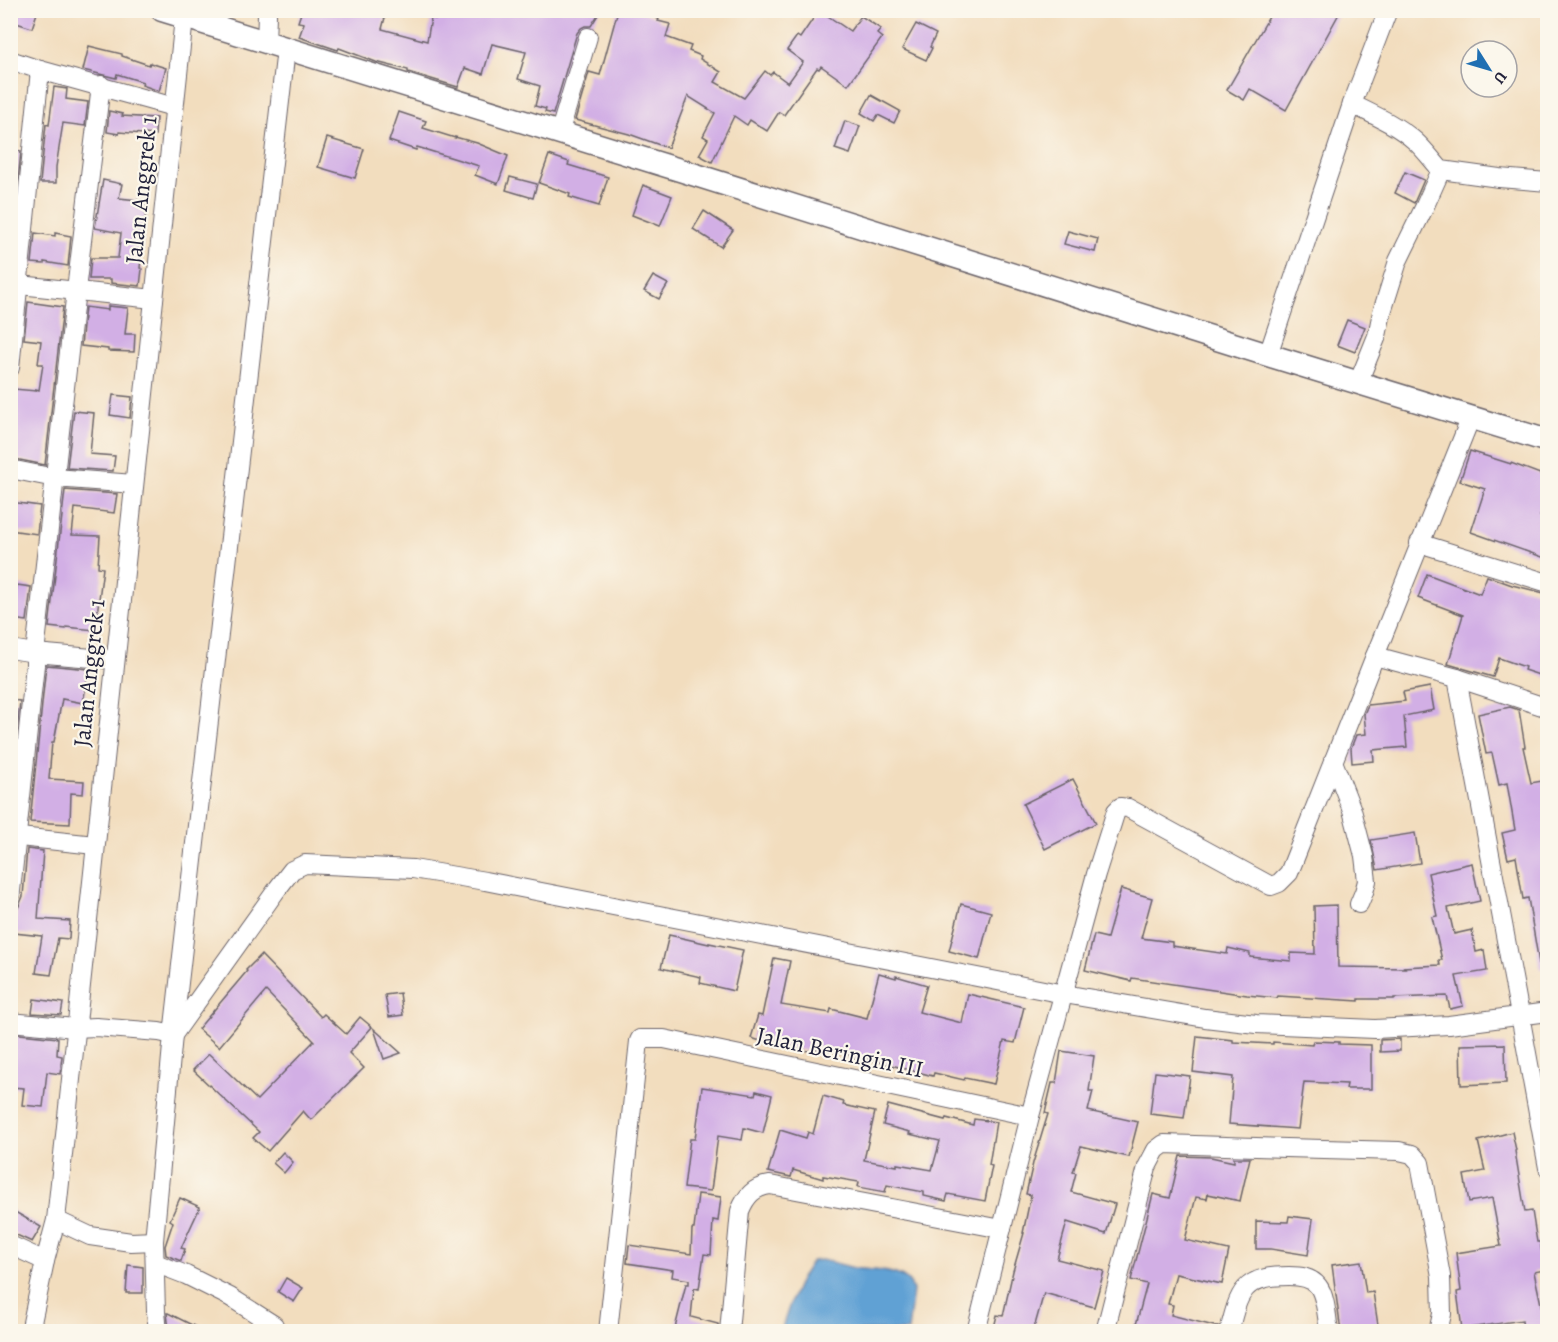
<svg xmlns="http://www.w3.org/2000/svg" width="1558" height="1342" viewBox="0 0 1558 1342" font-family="Alegreya,serif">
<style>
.water{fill:#61a1d4;stroke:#426288;stroke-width:1.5}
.building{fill:#d2afe5}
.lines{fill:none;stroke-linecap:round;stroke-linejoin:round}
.minor-casing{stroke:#6b6369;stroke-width:20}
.tertiary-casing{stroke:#6b6369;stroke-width:25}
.minor{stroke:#fff;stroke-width:18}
.tertiary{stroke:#fff;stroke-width:22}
.labels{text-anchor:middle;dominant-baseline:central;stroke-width:4.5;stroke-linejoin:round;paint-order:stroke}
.street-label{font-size:24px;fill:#22223b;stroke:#fbf7ec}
</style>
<rect width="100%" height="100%" fill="#fbf7ec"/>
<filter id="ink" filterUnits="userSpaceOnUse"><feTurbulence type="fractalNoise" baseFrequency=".0167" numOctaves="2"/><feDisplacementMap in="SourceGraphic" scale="12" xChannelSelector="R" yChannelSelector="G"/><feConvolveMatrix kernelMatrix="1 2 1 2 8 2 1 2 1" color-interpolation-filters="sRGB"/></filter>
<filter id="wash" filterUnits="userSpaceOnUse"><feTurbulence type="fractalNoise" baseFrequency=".008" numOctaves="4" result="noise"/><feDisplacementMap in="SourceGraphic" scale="24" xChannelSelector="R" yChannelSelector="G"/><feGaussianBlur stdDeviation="1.35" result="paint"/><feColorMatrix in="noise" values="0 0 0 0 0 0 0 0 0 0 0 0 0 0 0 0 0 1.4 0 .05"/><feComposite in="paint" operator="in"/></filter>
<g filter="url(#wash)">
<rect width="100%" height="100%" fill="#f2ddbe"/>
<path class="water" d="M 821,1260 C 832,1262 843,1265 854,1268 C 872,1271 907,1268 913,1290 L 908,1331 L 781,1331 C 790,1304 795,1284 812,1261 Z"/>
<g id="blocks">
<g class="building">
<path d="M 10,10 L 38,10 L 32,28 L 10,21 Z"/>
<path d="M 302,10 L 387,10 L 382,29 L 427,41 L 431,18 L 435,19 L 437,10 L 484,10 L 500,14 L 501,10 L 601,10 L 591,26 L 585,26 L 581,28 L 577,33 L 553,114 L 545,112 L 546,109 L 535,106 L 540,86 L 518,79 L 526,52 L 492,44 L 483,74 L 465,68 L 458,87 L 408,72 L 408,70 L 376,62 L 339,48 L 338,50 L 299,37 L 304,23 L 298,22 Z"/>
<path d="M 618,10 L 638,10 L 659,19 L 658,21 L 670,24 L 666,37 L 691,46 L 689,51 L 701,56 L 700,59 L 721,72 L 715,82 L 744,98 L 765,71 L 770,75 L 773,72 L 788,83 L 803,62 L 787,50 L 797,36 L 800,38 L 819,10 L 850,31 L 861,16 L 881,29 L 877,34 L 882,38 L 848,85 L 821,66 L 819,69 L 817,68 L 784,115 L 779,112 L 767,131 L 750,120 L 747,125 L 734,116 L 712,162 L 699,155 L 708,139 L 703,136 L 715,113 L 688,96 L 668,148 L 629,134 L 575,120 L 589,72 L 600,75 Z"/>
<path d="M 1273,10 L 1341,10 L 1286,110 L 1250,89 L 1244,100 L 1227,90 Z"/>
<path d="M 916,24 L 936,34 L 930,47 L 932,48 L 926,60 L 902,49 Z"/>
<path d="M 89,46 L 122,54 L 122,56 L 149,65 L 150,63 L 166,68 L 159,91 L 142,85 L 143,82 L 117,74 L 116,78 L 83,70 Z"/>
<path d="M 54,87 L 67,89 L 66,99 L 88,102 L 85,126 L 63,123 L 56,167 L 56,183 L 40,183 L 46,124 L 49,125 Z"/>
<path d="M 871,95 L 900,111 L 894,123 L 878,115 L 874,121 L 861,113 Z"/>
<path d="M 109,111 L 123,114 L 122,116 L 156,118 L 155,135 L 119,132 L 119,134 L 107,132 Z"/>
<path d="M 399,112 L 426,121 L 423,128 L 455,138 L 455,137 L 477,143 L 508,156 L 498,184 L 475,175 L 479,166 L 417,147 L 416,150 L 389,141 Z"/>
<path d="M 845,121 L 860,126 L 850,154 L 835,149 Z"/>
<path d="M 327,138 L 364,149 L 355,178 L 318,167 Z"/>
<path d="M 10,150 L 21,151 L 18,181 L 10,180 Z"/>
<path d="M 549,155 L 569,162 L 568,165 L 608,177 L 599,206 L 569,197 L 570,194 L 539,183 Z"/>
<path d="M 1405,172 L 1424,180 L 1414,203 L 1395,193 Z"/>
<path d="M 510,177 L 537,184 L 533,198 L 506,190 Z"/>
<path d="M 103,180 L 122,184 L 119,198 L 147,201 L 140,268 L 142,269 L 140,286 L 111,283 L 111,279 L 89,279 L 91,258 L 118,258 L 121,233 L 95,228 Z"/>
<path d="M 643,185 L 672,196 L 660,226 L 632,215 Z"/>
<path d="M 704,211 L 733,230 L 721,247 L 693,229 Z"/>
<path d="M 1068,231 L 1098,239 L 1095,252 L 1064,244 Z"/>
<path d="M 35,233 L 55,236 L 55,233 L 71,236 L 68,266 L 44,262 L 44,264 L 32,263 Z"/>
<path d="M 653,276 L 668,284 L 659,299 L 644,291 Z"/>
<path d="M 28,302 L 63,307 L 45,465 L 10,458 L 10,423 L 14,389 L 36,391 L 36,389 L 39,390 L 43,364 L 38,364 L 41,341 L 24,339 Z"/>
<path d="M 108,306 L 128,308 L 125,334 L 135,334 L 134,352 L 108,351 L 108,349 L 81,346 L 85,307 L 108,310 Z"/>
<path d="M 1347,320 L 1365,327 L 1355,352 L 1337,345 Z"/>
<path d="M 113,395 L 132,397 L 130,418 L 110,415 Z"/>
<path d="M 74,411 L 94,413 L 90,454 L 115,456 L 113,471 L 67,468 Z"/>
<path d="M 1470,451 L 1511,464 L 1511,463 L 1548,477 L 1548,494 L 1540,516 L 1548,518 L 1548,559 L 1471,532 L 1485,489 L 1460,481 Z"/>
<path d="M 65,490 L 117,494 L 114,513 L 75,508 L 72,535 L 100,536 L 98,567 L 103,568 L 95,630 L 66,627 L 66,629 L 49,627 Z"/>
<path d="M 10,502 L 40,506 L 37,534 L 10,530 Z"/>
<path d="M 1427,574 L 1480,594 L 1487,576 L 1512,585 L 1548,594 L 1548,678 L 1524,670 L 1525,667 L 1499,658 L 1493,677 L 1448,664 L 1463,615 L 1418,598 Z"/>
<path d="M 17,585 L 31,587 L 27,621 L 12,619 Z"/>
<path d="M 46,665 L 89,669 L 83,703 L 62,699 L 54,742 L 52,742 L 49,779 L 84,781 L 83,794 L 71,793 L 70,824 L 30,822 Z"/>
<path d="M 1430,687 L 1434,710 L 1404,716 L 1407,747 L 1373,750 L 1374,761 L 1352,763 L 1351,748 L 1356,735 L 1366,734 L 1364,714 L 1368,705 L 1405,701 L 1403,692 Z"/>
<path d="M 10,700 L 20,701 L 17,731 L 10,730 Z"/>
<path d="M 1510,707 L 1519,710 L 1525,747 L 1523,747 L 1531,783 L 1548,780 L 1548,968 L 1540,969 L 1528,898 L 1523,899 L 1516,857 L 1508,859 L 1502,833 L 1515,830 L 1507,783 L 1499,785 L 1492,753 L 1486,754 L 1478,714 Z"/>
<path d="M 1073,779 L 1096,823 L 1045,849 L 1023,804 Z"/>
<path d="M 1415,833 L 1420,863 L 1377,870 L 1371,840 Z"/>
<path d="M 27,849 L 43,851 L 38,919 L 70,921 L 69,939 L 58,938 L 51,975 L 36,973 L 42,936 L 14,933 L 17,909 L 19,906 L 23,896 Z"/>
<path d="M 1472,863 L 1480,901 L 1448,908 L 1454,934 L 1472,930 L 1476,952 L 1484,950 L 1487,971 L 1456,976 L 1463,1006 L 1450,1009 L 1447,996 L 1394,998 L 1394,999 L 1359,999 L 1359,1001 L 1278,996 L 1277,998 L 1247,995 L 1132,978 L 1131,981 L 1085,970 L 1094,935 L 1107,938 L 1121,889 L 1152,898 L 1141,938 L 1172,942 L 1172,946 L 1227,954 L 1228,948 L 1250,953 L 1250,957 L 1291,961 L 1291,953 L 1315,954 L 1314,906 L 1337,905 L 1338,967 L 1405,968 L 1404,967 L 1440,965 L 1439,960 L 1442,960 L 1432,917 L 1437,916 L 1428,873 Z"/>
<path d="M 961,904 L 991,912 L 979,959 L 949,951 Z"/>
<path d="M 669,935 L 709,944 L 709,943 L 743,950 L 734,991 L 700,983 L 701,977 L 661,968 Z"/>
<path d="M 261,955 L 321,1017 L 324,1014 L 346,1034 L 360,1017 L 372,1027 L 349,1053 L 364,1068 L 311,1120 L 303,1111 L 268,1151 L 253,1138 L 259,1132 L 193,1070 L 209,1054 L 257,1100 L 314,1041 L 266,991 L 219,1047 L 198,1029 L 247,971 L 246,970 Z"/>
<path d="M 774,958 L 790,961 L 781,1005 L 830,1013 L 831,1009 L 867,1018 L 879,973 L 896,978 L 896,976 L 927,985 L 919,1012 L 962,1023 L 968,994 L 1024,1007 L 1015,1043 L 1004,1041 L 994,1084 L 965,1078 L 964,1080 L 934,1073 L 933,1076 L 868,1059 L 867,1063 L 850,1057 L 850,1055 L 816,1048 L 815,1052 L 776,1046 L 751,1038 L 758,1015 L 762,1016 Z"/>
<path d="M 400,993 L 403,1015 L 389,1017 L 385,995 Z"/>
<path d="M 34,999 L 63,1003 L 61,1015 L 32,1013 Z"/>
<path d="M 374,1029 L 401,1053 L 384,1059 Z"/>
<path d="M 10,1033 L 58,1038 L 57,1055 L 62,1056 L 60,1074 L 47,1072 L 43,1107 L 22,1105 L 24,1088 L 10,1087 Z"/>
<path d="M 1197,1036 L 1233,1040 L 1233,1042 L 1273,1044 L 1273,1042 L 1312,1045 L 1313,1041 L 1339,1042 L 1339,1044 L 1371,1045 L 1371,1089 L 1346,1089 L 1347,1084 L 1304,1082 L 1298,1129 L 1229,1124 L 1233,1077 L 1193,1072 Z"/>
<path d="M 1400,1039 L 1400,1051 L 1380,1052 L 1380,1040 Z"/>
<path d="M 1505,1044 L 1506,1083 L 1461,1085 L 1460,1045 Z"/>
<path d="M 1061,1051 L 1094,1056 L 1089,1091 L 1093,1091 L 1088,1111 L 1138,1122 L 1129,1157 L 1081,1146 L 1073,1172 L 1076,1173 L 1071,1192 L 1115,1204 L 1106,1234 L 1067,1222 L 1057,1259 L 1104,1271 L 1094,1307 L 1044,1293 L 1033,1332 L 993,1332 L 997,1315 L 1003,1316 L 1013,1271 L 1024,1233 L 1023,1233 L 1031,1195 L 1026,1194 L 1033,1163 L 1048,1114 L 1045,1113 L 1052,1083 L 1056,1083 Z"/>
<path d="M 1155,1072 L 1190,1076 L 1184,1118 L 1150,1114 Z"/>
<path d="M 702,1087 L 755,1095 L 756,1091 L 772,1095 L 763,1133 L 744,1128 L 742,1140 L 718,1136 L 711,1191 L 684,1188 L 690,1139 L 695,1139 Z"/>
<path d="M 823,1096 L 844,1102 L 843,1105 L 875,1112 L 864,1160 L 897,1166 L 897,1164 L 932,1170 L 940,1141 L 909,1134 L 910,1132 L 883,1125 L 888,1105 L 945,1120 L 946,1118 L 973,1125 L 974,1119 L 996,1122 L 989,1165 L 992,1166 L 985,1201 L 948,1194 L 946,1201 L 924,1196 L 924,1192 L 887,1185 L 885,1192 L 858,1187 L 859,1182 L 823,1176 L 823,1179 L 793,1170 L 791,1177 L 768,1172 L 780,1130 L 806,1138 L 808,1132 L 813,1134 Z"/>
<path d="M 1512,1132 L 1516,1150 L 1515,1151 L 1525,1212 L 1532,1211 L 1537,1242 L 1540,1242 L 1545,1270 L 1534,1272 L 1547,1332 L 1523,1332 L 1522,1320 L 1462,1329 L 1457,1292 L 1461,1291 L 1456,1253 L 1501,1246 L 1492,1198 L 1469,1202 L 1464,1175 L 1485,1171 L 1478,1141 Z"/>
<path d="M 283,1152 L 293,1162 L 284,1173 L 273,1163 Z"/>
<path d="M 1180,1156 L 1211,1157 L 1234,1162 L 1234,1158 L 1250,1158 L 1240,1201 L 1208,1194 L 1207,1199 L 1196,1197 L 1185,1240 L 1229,1250 L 1222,1284 L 1176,1274 L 1168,1304 L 1173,1305 L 1171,1315 L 1218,1327 L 1217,1332 L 1134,1332 L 1147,1284 L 1131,1280 L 1153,1194 L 1170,1198 Z"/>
<path d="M 698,1194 L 721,1197 L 718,1221 L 713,1220 L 711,1255 L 704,1254 L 699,1289 L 694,1288 L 691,1317 L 718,1324 L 718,1332 L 674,1332 L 686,1284 L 689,1284 L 689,1280 L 672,1277 L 673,1270 L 627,1263 L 629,1245 L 691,1254 L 692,1229 L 694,1229 Z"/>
<path d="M 180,1198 L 200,1207 L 181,1248 L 185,1249 L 181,1261 L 166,1255 L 165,1246 L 173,1222 L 170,1220 Z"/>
<path d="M 10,1209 L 41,1227 L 32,1242 L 10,1232 Z"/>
<path d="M 1289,1216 L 1313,1219 L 1308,1255 L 1271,1249 L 1256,1249 L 1256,1221 L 1288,1222 Z"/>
<path d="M 1361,1261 L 1366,1293 L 1373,1292 L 1379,1332 L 1341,1332 L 1332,1265 Z"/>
<path d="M 128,1265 L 143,1267 L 143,1293 L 126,1293 Z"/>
<path d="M 286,1278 L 303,1288 L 294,1302 L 278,1292 Z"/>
<path d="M 167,1313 L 168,1313 L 206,1332 L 175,1332 L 169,1329 Z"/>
</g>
</g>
</g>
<g filter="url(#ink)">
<use href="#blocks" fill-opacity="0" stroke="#6b6369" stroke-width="1.5"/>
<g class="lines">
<defs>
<g id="minor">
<path d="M 266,10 L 267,15 L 266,43"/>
<path d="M 10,60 L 40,70 L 174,107"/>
<path d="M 1352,104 C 1374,115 1397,125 1415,141 C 1425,150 1432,160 1441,170 L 1499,178 L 1548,182"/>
<path d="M 559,134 L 588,37"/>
<path d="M 10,284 L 154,299"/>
<path d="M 1268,355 L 1352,104 L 1388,10"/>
<path d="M 10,368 L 40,70"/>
<path d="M 1358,383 L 1377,336 L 1382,312 L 1398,261 L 1424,208 L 1441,170"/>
<path d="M 1471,417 L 1375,656 L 1457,678 L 1520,1015 L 1548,1168"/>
<path d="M 10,469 L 55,478 L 134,484"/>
<path d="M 1419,543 L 1548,583"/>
<path d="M 10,649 L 35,653 L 115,660"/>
<path d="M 1457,678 L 1548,708"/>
<path d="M 1333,761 L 1352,810 L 1364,856 L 1367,881 L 1364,892 L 1359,904"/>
<path d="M 10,836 L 95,845"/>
<path d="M 10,900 L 35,665 L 35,653 L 76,290 L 101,85"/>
<path d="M 10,1022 L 75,1028 L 96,1027 L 159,1032 L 173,1035 L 278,888 L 292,870 L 305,864 L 413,869 L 485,881 L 1064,994 L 1205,1018 L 1256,1024 L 1375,1029 L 1449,1025 L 1548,1012"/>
<path d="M 56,1220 L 90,1236 L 131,1242 L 154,1241"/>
<path d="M 10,1245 L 45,1261"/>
<path d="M 155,1263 L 186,1275 L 230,1297 L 274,1325"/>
<path d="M 30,1332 L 45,1261 L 56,1220 L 184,18"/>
<path d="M 158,1332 L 156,1312 L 154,1241 L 173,1035 L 286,49"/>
<path d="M 608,1332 L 639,1041 L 640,1039 L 664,1039 L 1030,1116"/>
<path d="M 729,1332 L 740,1211 C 746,1196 754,1187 770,1185 L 1002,1229"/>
<path d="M 976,1332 L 1030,1116 L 1096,874 L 1116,811 L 1120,807 L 1128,808 L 1271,886 L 1279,883 L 1289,873 L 1375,656"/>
<path d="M 1105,1332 L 1147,1167 L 1156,1150 L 1164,1144 L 1286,1148 L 1399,1151 L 1412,1154 L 1420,1163 L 1441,1276 L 1442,1314 L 1438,1332"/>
<path d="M 1229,1332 C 1239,1291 1243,1276 1289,1276 C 1300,1276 1311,1277 1318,1286 C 1326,1296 1327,1319 1329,1332"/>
</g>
<path id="tertiary" d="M 162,10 L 683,171 L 1268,355 L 1548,441"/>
</defs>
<use href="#minor" class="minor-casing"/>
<use href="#tertiary" class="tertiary-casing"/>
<use href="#minor" class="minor"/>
<use href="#tertiary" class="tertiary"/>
</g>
</g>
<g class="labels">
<g class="street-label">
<text transform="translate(141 190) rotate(-84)">Jalan Anggrek 1</text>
<text transform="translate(89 673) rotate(-84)">Jalan Anggrek 1</text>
<text transform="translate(840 1052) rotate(12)">Jalan Beringin III</text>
</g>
</g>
<rect width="1558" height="1342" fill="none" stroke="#fbf7ec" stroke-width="36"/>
<g transform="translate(1489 69) rotate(127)"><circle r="28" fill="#fbf7ec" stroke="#a4a2a5" stroke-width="1.5"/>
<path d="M0-4.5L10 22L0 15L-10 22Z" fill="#1f6fb2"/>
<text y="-9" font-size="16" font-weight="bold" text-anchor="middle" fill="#22223b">U</text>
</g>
</svg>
